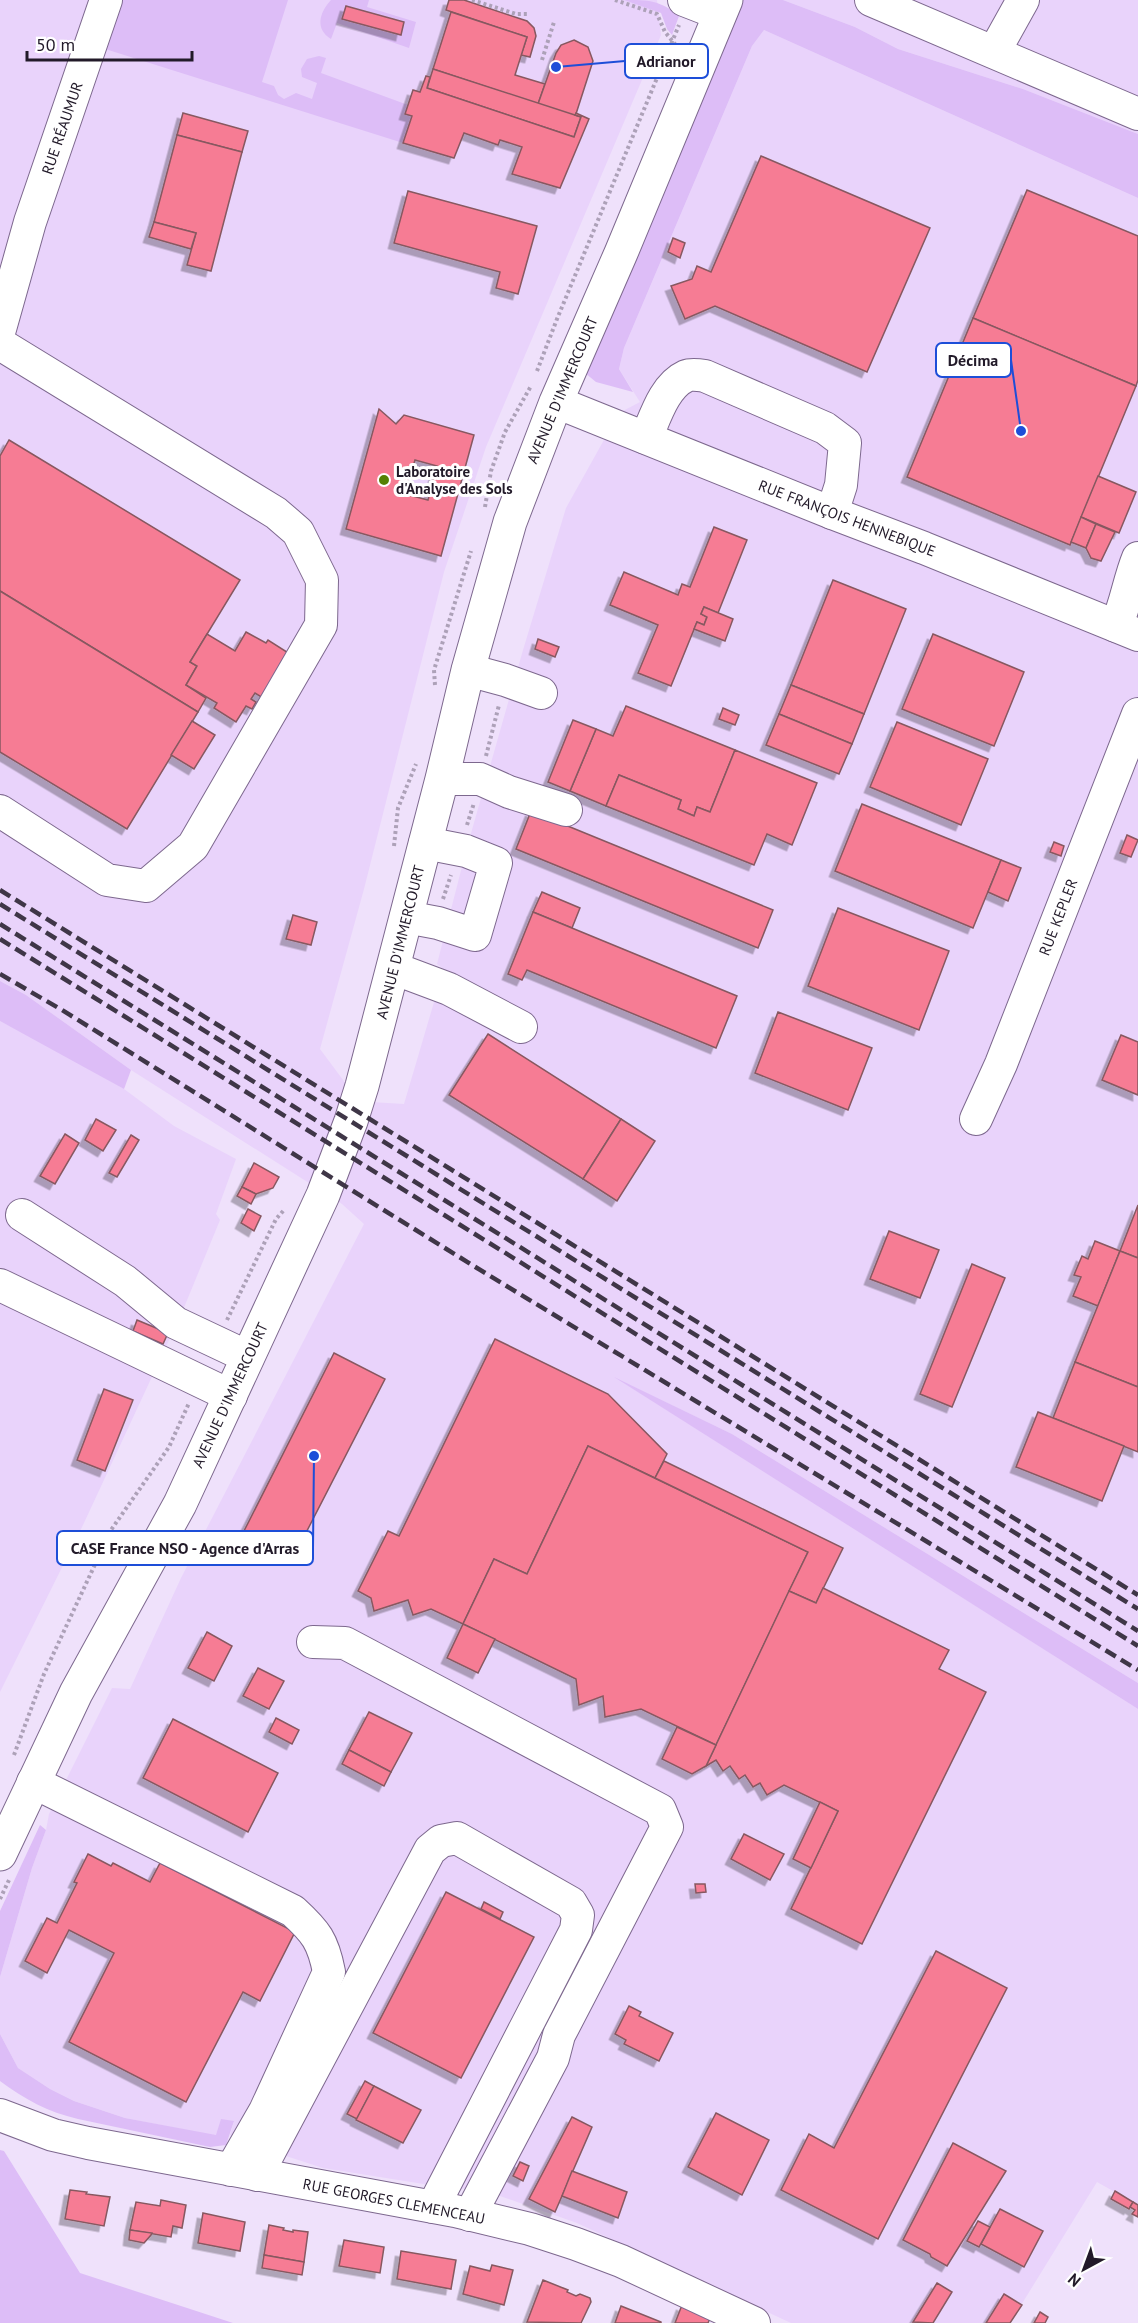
<svg xmlns="http://www.w3.org/2000/svg" width="1138" height="2323" viewBox="0 0 1138 2323" font-family="'PT Sans',sans-serif">
<style>
.built{fill:#e9d3fb}
.green{fill:#ddbdf7;fill-rule:evenodd}
.building{fill:#f67c94;stroke:#875860;stroke-width:1.5;fill-rule:evenodd;filter:url(#shadow)}
.lines{fill:none;stroke-linecap:round;stroke-linejoin:round}
.minor-casing{stroke:#7d688e;stroke-width:34}
.major-casing{stroke:#7d688e;stroke-width:35}
.path{stroke:#ada1b8;stroke-width:4;stroke-dasharray:3 3;stroke-linecap:butt}
.minor{stroke:#fff;stroke-width:32}
.major{stroke:#fff;stroke-width:33}
.rail{stroke:#3f3647;stroke-width:4.5;stroke-dasharray:12 6;stroke-linecap:butt}
.poi-dot{fill:#558004;stroke:#fff;stroke-width:2}
.labels{text-anchor:middle;dominant-baseline:central;stroke-width:6;stroke-linejoin:round;paint-order:stroke}
.street-label{font-size:15px;fill:#221a29;stroke:#fff}
.poi-label{font-size:15px;font-weight:bold;fill:#221a29;stroke:#fff;text-anchor:start}
.leader{fill:none;stroke:#1d4ed8;stroke-width:2}
.callout-dot{fill:#1d4ed8;stroke:#fff;stroke-width:2}
.callout{fill:#fff;stroke:#1d4ed8;stroke-width:2}
.callout-label{font-size:16px;text-anchor:middle;font-weight:bold;fill:#221a29}
</style>
<defs>
<filter id="shadow"><feDropShadow dx="-5.5" dy="5.5" stdDeviation="0" flood-color="#0004"/></filter>
</defs>
<rect width="100%" height="100%" fill="#efe1fb"/>
<g class="built">
<path d="M 0,0 L 657,0 L 661,35 L 486,447 L 444,572 L 364,889 L 320,1049 L 352,1092 L 371,1102 L 404,1104 L 437,992 L 453,976 L 437,964 L 466,851 L 523,650 L 566,508 L 619,413 L 640,402 L 619,369 L 624,348 L 752,46 L 764,30 L 1138,198 L 1138,1683 L 732,1434 L 621,1381 L 1138,1709 L 1138,2205 L 1097,2182 L 1010,2323 L 791,2323 L 577,2223 L 477,2188 L 455,2189 L 323,2168 L 242,2142 L 230,2135 L 234,2121 L 217,2136 L 125,2118 L 74,2101 L 50,2089 L 18,2068 L 0,2034 L 0,1977 L 32,1868 L 46,1830 L 49,1814 L 112,1688 L 130,1689 L 181,1578 L 364,1224 L 342,1204 L 131,1070 L 26,995 L 0,981 Z"/>
<path d="M 783,0 L 1138,0 L 1138,134 L 1023,89 L 898,49 L 855,27 Z"/>
<path d="M 0,1021 L 44,1043 L 124,1089 L 174,1126 L 236,1159 L 216,1214 L 220,1220 L 183,1310 L 83,1525 L 0,1692 Z"/>
</g>
<g class="green">
<path d="M 120,0 L 288,0 L 262,82 L 274,86 L 278,95 L 284,99 L 296,93 L 312,99 L 317,83 L 302,77 L 301,69 L 307,59 L 319,56 L 326,58 L 321,73 L 408,105 L 405,114 L 412,116 L 403,143 L 102,48 Z"/>
<path d="M 331,0 L 369,0 L 367,7 L 416,22 L 409,48 L 337,23 L 331,39 C 315,29 319,13 331,0 ZM 346,6 L 404,22 L 401,35 L 343,19 Z"/>
<path d="M 624,0 C 648,0 660,0 679,16 L 672,35 L 667,29 L 661,13 Z"/>
<path d="M 742,0 L 783,0 L 855,27 L 898,49 L 1023,89 L 1138,134 L 1138,198 L 764,30 L 752,46 L 624,348 L 619,369 L 633,392 L 596,382 L 585,373 Z"/>
<path d="M 0,981 L 26,995 L 131,1070 L 124,1089 L 0,1021 Z"/>
<path d="M 614,1377 L 732,1434 L 1138,1683 L 1138,1709 Z"/>
<path d="M 40,1825 L 46,1830 L 32,1868 L 0,1977 L 0,1911 Z"/>
<path d="M 0,2034 L 18,2068 L 50,2089 L 74,2101 L 125,2118 L 216,2135 L 221,2119 L 234,2121 L 226,2145 L 210,2147 L 78,2119 C 48,2112 24,2099 0,2081 Z"/>
<path d="M 0,2150 L 4,2151 L 80,2273 L 233,2323 L 0,2323 Z"/>
</g>
<g class="building">
<path d="M 449,0 L 464,0 L 527,21 L 534,28 L 536,36 L 530,57 L 521,55 L 527,37 L 446,10 Z"/>
<path d="M 346,6 L 404,22 L 401,35 L 342,19 Z"/>
<path d="M 451,12 L 527,37 L 515,75 L 545,84 L 538,104 L 433,69 Z"/>
<path d="M 574,40 L 588,47 L 593,61 L 575,117 L 538,104 L 556,53 L 561,45 Z"/>
<path d="M 433,69 L 581,117 L 574,137 L 427,88 Z"/>
<path d="M 426,76 L 430,77 L 427,88 L 574,137 L 581,117 L 575,115 L 576,113 L 589,119 L 560,188 L 512,174 L 522,147 L 500,140 L 498,145 L 464,133 L 454,158 L 403,143 L 412,116 L 405,114 L 413,90 L 420,92 Z"/>
<path d="M 183,113 L 248,131 L 242,152 L 177,135 Z"/>
<path d="M 177,135 L 242,152 L 211,271 L 187,265 L 196,233 L 154,222 Z"/>
<path d="M 761,156 L 930,228 L 867,372 L 715,306 L 685,319 L 671,286 L 692,279 L 697,266 L 711,272 Z"/>
<path d="M 1027,190 L 1138,236 L 1138,380 L 1136,386 L 973,318 Z"/>
<path d="M 408,191 L 537,226 L 518,294 L 496,288 L 500,272 L 394,243 Z"/>
<path d="M 154,222 L 196,233 L 191,249 L 149,237 Z"/>
<path d="M 673,238 L 685,243 L 680,258 L 668,252 Z"/>
<path d="M 973,318 L 1136,386 L 1070,545 L 907,477 Z"/>
<path d="M 379,409 L 396,424 L 404,415 L 474,435 L 441,556 L 346,529 ZM 415,460 L 437,466 L 428,500 L 405,494 Z"/>
<path d="M 9,440 L 240,580 L 190,662 L 197,666 L 186,685 L 206,698 L 198,712 L 0,591 L 0,456 Z"/>
<path d="M 1098,476 L 1136,492 L 1119,533 L 1081,517 Z"/>
<path d="M 1081,517 L 1096,524 L 1086,548 L 1071,542 Z"/>
<path d="M 1096,524 L 1115,532 L 1101,561 L 1091,558 L 1086,548 Z"/>
<path d="M 714,527 L 747,540 L 718,613 L 704,607 L 701,614 L 707,617 L 704,625 L 697,622 L 671,686 L 638,673 L 658,625 L 610,605 L 624,572 L 678,595 L 682,584 L 690,587 Z"/>
<path d="M 833,580 L 906,609 L 864,714 L 791,685 Z"/>
<path d="M 0,591 L 198,712 L 127,829 L 0,752 Z"/>
<path d="M 704,607 L 733,619 L 725,641 L 694,629 L 697,622 L 704,625 L 707,617 L 701,614 Z"/>
<path d="M 246,632 L 266,643 L 268,640 L 290,654 L 263,698 L 255,693 L 251,699 L 256,702 L 252,709 L 246,706 L 236,722 L 214,708 L 217,703 L 186,685 L 197,666 L 190,662 L 207,634 L 235,651 Z"/>
<path d="M 933,634 L 1024,672 L 994,746 L 902,709 Z"/>
<path d="M 538,639 L 559,647 L 555,657 L 535,649 Z"/>
<path d="M 791,685 L 864,714 L 852,744 L 779,714 Z"/>
<path d="M 626,706 L 735,750 L 710,812 L 697,807 L 694,816 L 678,809 L 681,800 L 619,775 L 606,806 L 570,791 L 596,729 L 613,736 Z"/>
<path d="M 723,708 L 739,715 L 735,725 L 719,719 Z"/>
<path d="M 779,714 L 852,744 L 839,774 L 766,745 Z"/>
<path d="M 573,720 L 596,729 L 570,791 L 548,782 Z"/>
<path d="M 192,721 L 215,735 L 194,769 L 171,755 Z"/>
<path d="M 897,722 L 988,759 L 961,825 L 870,787 Z"/>
<path d="M 735,750 L 817,783 L 792,845 L 767,834 L 754,865 L 606,806 L 619,775 L 681,800 L 678,809 L 694,816 L 697,807 L 710,812 Z"/>
<path d="M 862,804 L 1001,860 L 973,928 L 835,871 Z"/>
<path d="M 531,811 L 773,910 L 758,948 L 516,849 Z"/>
<path d="M 1127,835 L 1138,840 L 1131,857 L 1120,853 Z"/>
<path d="M 1054,842 L 1064,846 L 1061,856 L 1050,852 Z"/>
<path d="M 1001,860 L 1021,868 L 1008,901 L 988,892 Z"/>
<path d="M 542,892 L 580,908 L 572,928 L 533,912 Z"/>
<path d="M 838,908 L 949,951 L 919,1030 L 808,986 Z"/>
<path d="M 533,912 L 737,996 L 716,1048 L 527,970 L 522,980 L 508,974 Z"/>
<path d="M 293,915 L 317,922 L 311,945 L 286,939 Z"/>
<path d="M 778,1012 L 872,1048 L 848,1110 L 755,1073 Z"/>
<path d="M 488,1034 L 621,1119 L 583,1179 L 449,1095 Z"/>
<path d="M 1121,1035 L 1138,1042 L 1138,1095 L 1102,1080 Z"/>
<path d="M 96,1119 L 116,1130 L 103,1151 L 85,1140 Z"/>
<path d="M 621,1119 L 655,1141 L 617,1201 L 583,1179 Z"/>
<path d="M 65,1134 L 79,1143 L 55,1184 L 40,1176 Z"/>
<path d="M 131,1135 L 139,1140 L 117,1177 L 109,1173 Z"/>
<path d="M 254,1163 L 279,1177 L 273,1188 L 256,1194 L 242,1187 Z"/>
<path d="M 242,1187 L 256,1194 L 251,1204 L 237,1196 Z"/>
<path d="M 1138,1205 L 1138,1258 L 1120,1251 Z"/>
<path d="M 248,1209 L 261,1216 L 254,1231 L 241,1223 Z"/>
<path d="M 889,1231 L 939,1250 L 920,1298 L 870,1279 Z"/>
<path d="M 1095,1241 L 1120,1251 L 1098,1306 L 1073,1296 L 1081,1277 L 1074,1275 L 1082,1256 L 1088,1259 Z"/>
<path d="M 1120,1251 L 1138,1258 L 1138,1387 L 1075,1362 Z"/>
<path d="M 972,1264 L 1005,1278 L 952,1407 L 920,1394 Z"/>
<path d="M 137,1320 L 168,1333 L 163,1344 L 133,1331 Z"/>
<path d="M 495,1339 L 608,1394 L 667,1454 L 655,1478 L 588,1446 L 527,1574 L 494,1559 L 463,1624 L 431,1609 L 413,1615 L 408,1600 L 374,1611 L 371,1598 L 358,1591 L 388,1531 L 399,1536 Z"/>
<path d="M 334,1353 L 385,1379 L 293,1558 L 243,1533 Z"/>
<path d="M 1075,1362 L 1138,1387 L 1138,1452 L 1053,1418 Z"/>
<path d="M 104,1389 L 133,1400 L 105,1471 L 77,1460 Z"/>
<path d="M 1038,1412 L 1124,1446 L 1102,1501 L 1016,1467 Z"/>
<path d="M 588,1446 L 808,1552 L 716,1745 L 641,1709 L 605,1717 L 603,1696 L 579,1705 L 576,1679 L 463,1624 L 494,1559 L 527,1574 Z"/>
<path d="M 664,1461 L 843,1548 L 816,1603 L 789,1591 L 808,1552 L 655,1478 Z"/>
<path d="M 823,1588 L 949,1650 L 939,1669 L 986,1692 L 862,1944 L 791,1909 L 838,1811 L 784,1785 L 767,1795 L 760,1783 L 753,1787 L 745,1775 L 739,1779 L 730,1766 L 723,1771 L 716,1760 L 706,1766 L 789,1591 L 816,1603 Z"/>
<path d="M 463,1624 L 495,1639 L 478,1673 L 447,1658 Z"/>
<path d="M 207,1632 L 232,1646 L 214,1681 L 188,1668 Z"/>
<path d="M 258,1668 L 284,1681 L 269,1709 L 243,1696 Z"/>
<path d="M 369,1712 L 412,1733 L 391,1772 L 349,1750 Z"/>
<path d="M 276,1718 L 299,1730 L 292,1744 L 269,1732 Z"/>
<path d="M 173,1719 L 278,1773 L 248,1832 L 143,1778 Z"/>
<path d="M 677,1727 L 716,1745 L 706,1766 L 692,1774 L 662,1759 Z"/>
<path d="M 349,1750 L 391,1772 L 384,1786 L 342,1764 Z"/>
<path d="M 820,1802 L 838,1811 L 811,1868 L 793,1859 Z"/>
<path d="M 744,1834 L 784,1854 L 770,1880 L 731,1859 Z"/>
<path d="M 88,1854 L 111,1866 L 113,1863 L 150,1882 L 160,1863 L 295,1932 L 260,2001 L 243,1992 L 186,2102 L 69,2042 L 114,1953 L 69,1930 L 47,1973 L 25,1961 L 47,1918 L 57,1923 L 77,1883 L 74,1882 Z"/>
<path d="M 695,1884 L 705,1884 L 706,1892 L 696,1893 Z"/>
<path d="M 446,1892 L 534,1937 L 461,2078 L 373,2033 Z"/>
<path d="M 484,1902 L 503,1912 L 500,1919 L 481,1909 Z"/>
<path d="M 936,1951 L 1007,1988 L 878,2239 L 781,2190 L 809,2134 L 834,2148 Z"/>
<path d="M 629,2006 L 641,2012 L 639,2016 L 673,2033 L 659,2061 L 624,2044 L 626,2040 L 615,2034 Z"/>
<path d="M 365,2081 L 374,2086 L 357,2119 L 347,2114 Z"/>
<path d="M 374,2086 L 421,2110 L 403,2143 L 356,2120 Z"/>
<path d="M 716,2113 L 769,2140 L 742,2195 L 688,2167 Z"/>
<path d="M 572,2117 L 592,2127 L 555,2212 L 529,2199 Z"/>
<path d="M 953,2143 L 1006,2171 L 947,2266 L 931,2257 L 930,2254 L 903,2240 Z"/>
<path d="M 520,2162 L 529,2166 L 523,2181 L 513,2176 Z"/>
<path d="M 572,2171 L 627,2192 L 618,2218 L 562,2196 Z"/>
<path d="M 70,2190 L 87,2192 L 86,2194 L 110,2197 L 104,2226 L 65,2219 Z"/>
<path d="M 1115,2191 L 1133,2202 L 1129,2209 L 1111,2199 Z"/>
<path d="M 161,2200 L 186,2205 L 182,2228 L 173,2226 L 171,2237 L 130,2230 L 136,2202 L 160,2206 Z"/>
<path d="M 1133,2202 L 1138,2205 L 1138,2217 L 1132,2214 L 1135,2210 L 1130,2207 Z"/>
<path d="M 1000,2209 L 1043,2231 L 1024,2267 L 981,2244 Z"/>
<path d="M 203,2213 L 245,2222 L 240,2251 L 198,2243 Z"/>
<path d="M 978,2221 L 990,2227 L 979,2247 L 967,2241 Z"/>
<path d="M 269,2225 L 284,2228 L 283,2230 L 293,2232 L 293,2230 L 308,2232 L 304,2262 L 264,2255 Z"/>
<path d="M 130,2230 L 152,2233 L 151,2235 L 144,2243 L 129,2240 Z"/>
<path d="M 344,2240 L 384,2247 L 380,2273 L 339,2266 Z"/>
<path d="M 401,2251 L 456,2260 L 451,2289 L 397,2279 Z"/>
<path d="M 264,2255 L 304,2262 L 302,2275 L 262,2268 Z"/>
<path d="M 492,2265 L 513,2270 L 504,2305 L 463,2294 L 470,2266 L 490,2271 Z"/>
<path d="M 543,2280 L 568,2290 L 567,2292 L 576,2296 L 580,2294 L 590,2298 L 591,2302 L 581,2323 L 527,2322 Z"/>
<path d="M 937,2283 L 952,2292 L 933,2323 L 913,2322 Z"/>
<path d="M 1004,2294 L 1022,2305 L 1010,2323 L 986,2323 Z"/>
<path d="M 682,2305 L 710,2318 L 708,2323 L 675,2323 Z"/>
<path d="M 621,2306 L 661,2322 L 661,2323 L 615,2323 Z"/>
<path d="M 1040,2312 L 1048,2317 L 1045,2323 L 1034,2323 Z"/>
</g>
<g class="lines">
<defs>
<g id="minor">
<path d="M 684,0 L 720,14"/>
<path d="M 871,0 L 1138,114"/>
<path d="M 994,52 L 1023,0"/>
<path d="M 0,329 L 30,222 L 106,0"/>
<path d="M 0,344 L 276,513 L 298,532 L 322,580 L 321,625 L 193,846 L 146,886 L 107,880 L 0,811"/>
<path d="M 556,402 L 832,513 L 924,548 L 1138,635"/>
<path d="M 646,438 C 655,418 664,386 686,376 C 691,374 699,375 705,376 L 825,428 L 845,443 L 841,485 L 832,513"/>
<path d="M 1116,626 C 1126,604 1129,580 1138,558"/>
<path d="M 468,670 L 505,680 L 541,693"/>
<path d="M 442,779 L 480,779 L 509,792 L 566,810"/>
<path d="M 406,917 L 438,923 L 475,935 L 496,863 L 466,851 L 425,843"/>
<path d="M 393,968 L 449,989 L 521,1027"/>
<path d="M 976,1119 L 1001,1064 L 1138,714"/>
<path d="M 22,1215 L 125,1281 L 176,1323 L 248,1357"/>
<path d="M 0,1285 L 231,1396"/>
<path d="M 313,1642 L 345,1643 L 660,1810 L 667,1827 L 559,2035 L 553,2058 L 470,2215"/>
<path d="M 33,1782 L 293,1911 C 316,1932 323,1941 329,1972 L 265,2111 L 231,2170"/>
<path d="M 0,2115 L 53,2135 L 88,2143 L 455,2211 L 530,2229 L 576,2244 L 621,2261 L 754,2323"/>
<path d="M 257,2175 L 430,1850 L 441,1841 L 457,1838 L 571,1903 L 578,1915 L 576,1930 L 433,2207"/>
</g>
<path id="major" d="M 0,1854 L 76,1693 L 180,1504 L 323,1195 L 351,1121 L 362,1086 L 442,779 L 468,670 L 510,522 L 556,402 L 621,253 L 726,0"/>
</defs>
<use href="#minor" class="minor-casing"/>
<use href="#major" class="major-casing"/>
<g class="path">
<path d="M 472,0 L 516,14 L 529,14"/>
<path d="M 615,0 L 657,14 L 665,32 L 679,49"/>
<path d="M 542,60 L 554,22"/>
<path d="M 537,371 L 557,319 L 679,25"/>
<path d="M 485,507 L 491,471 L 505,432 L 531,386"/>
<path d="M 435,685 L 434,670 L 471,551"/>
<path d="M 486,756 L 499,705"/>
<path d="M 467,825 L 474,803"/>
<path d="M 394,846 L 398,808 L 416,764"/>
<path d="M 443,899 L 451,875"/>
<path d="M 227,1320 L 276,1219 L 284,1210"/>
<path d="M 14,1755 L 44,1674 L 111,1530 L 169,1447 L 189,1403"/>
<path d="M 0,1899 L 9,1880"/>
</g>
<use href="#minor" class="minor"/>
<use href="#major" class="major"/>
<g class="rail">
<path d="M 0,890 L 1138,1595"/>
<path d="M 0,904 L 1138,1609"/>
<path d="M 0,924 L 1138,1631"/>
<path d="M 0,939 L 1138,1646"/>
<path d="M 0,974 L 62,1010 L 477,1268 L 1138,1670"/>
</g>
</g>
<circle class="poi-dot" cx="384" cy="480" r="6"/>
<g class="labels">
<g class="street-label">
<text transform="translate(62 128) rotate(-71)">RUE RÉAUMUR</text>
<text transform="translate(562 390) rotate(-67)">AVENUE D'IMMERCOURT</text>
<text transform="translate(847 518) rotate(21)">RUE FRANÇOIS HENNEBIQUE</text>
<text transform="translate(1058 917) rotate(-69)">RUE KEPLER</text>
<text transform="translate(400 942) rotate(-76)">AVENUE D'IMMERCOURT</text>
<text transform="translate(230 1395) rotate(-65)">AVENUE D'IMMERCOURT</text>
<text transform="translate(394 2201) rotate(11)">RUE GEORGES CLEMENCEAU</text>
</g>
<g class="poi-label">
<text x="396" y="471">Laboratoire<tspan x="396" dy="17">d'Analyse des Sols</tspan></text>
</g>
</g>
<path class="leader" d="M556 67L625 61M1021 431L1011 360M314 1456L313 1548"/>
<g class="callout-dot">
<circle cx="556" cy="67" r="6"/>
<circle cx="1021" cy="431" r="6"/>
<circle cx="314" cy="1456" r="6"/>
</g>
<g class="callout">
<rect x="625" y="44" width="83" height="34" rx="6"/>
<rect x="936" y="343" width="75" height="34" rx="6"/>
<rect x="57" y="1531" width="256" height="34" rx="6"/>
</g>
<g class="callout-label">
<text x="666" y="67">Adrianor</text>
<text x="973" y="366">Décima</text>
<text x="185" y="1554">CASE France NSO - Agence d'Arras</text>
</g>
<g transform="translate(1084 2269) rotate(221)" stroke="#ffffff" stroke-width="4.5" paint-order="stroke">
<path d="M0-4.5L10 22L0 15L-10 22Z" fill="#221a29"/>
<text y="-9" font-size="16" font-weight="bold" text-anchor="middle" fill="#221a29">N</text>
</g>
<path d="M27 51v9h165v-9" fill="none" stroke="#221a29" stroke-width="3"/>
<text x="36" y="51" font-size="18" fill="#221a29" stroke="#ffffff" stroke-width="4.5" paint-order="stroke">50 m</text>
</svg>
